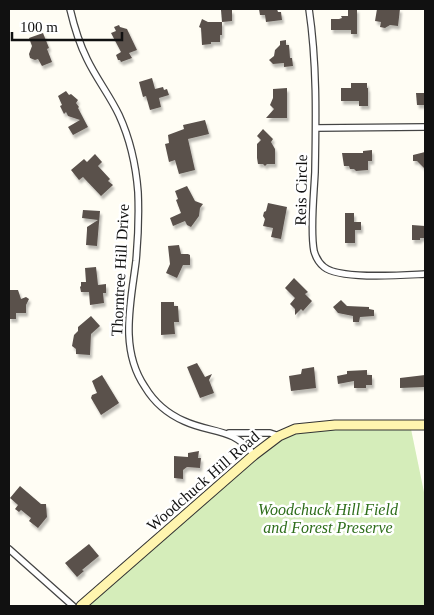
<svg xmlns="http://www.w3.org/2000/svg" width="434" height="615" viewBox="0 0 434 615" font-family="'Times New Roman',serif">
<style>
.green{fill:#d5edba}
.building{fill:#5a514c;filter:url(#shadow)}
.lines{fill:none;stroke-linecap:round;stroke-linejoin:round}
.street-casing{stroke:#444;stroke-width:8}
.secondary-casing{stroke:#333;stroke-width:11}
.street{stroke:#fff;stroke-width:5.5}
.secondary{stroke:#fff5af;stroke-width:9}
.labels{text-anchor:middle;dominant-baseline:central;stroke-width:5;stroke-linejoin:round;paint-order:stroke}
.street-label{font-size:16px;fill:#111;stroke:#fff}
.park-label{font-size:16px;font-style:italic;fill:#2e6e1b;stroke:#fff}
</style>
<defs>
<filter id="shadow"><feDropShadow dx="2" dy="3.5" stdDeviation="1" flood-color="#0004"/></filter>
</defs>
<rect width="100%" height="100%" fill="#fffdf4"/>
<path class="green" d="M 411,429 L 425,497 L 425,606 L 87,606 L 257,458 L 282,440 L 296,433 L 315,430 Z"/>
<g class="building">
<path d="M 259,9 L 277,9 L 278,12 L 281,12 L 282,20 L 266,22 L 265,15 L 260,15 Z"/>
<path d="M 348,9 L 357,9 L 357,34 L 351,34 L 351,30 L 331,30 L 331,19 L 339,19 L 342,18 L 341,16 L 348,16 Z"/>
<path d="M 377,9 L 400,9 L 398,26 L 390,25 L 385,28 L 380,27 L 381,22 L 375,21 Z"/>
<path d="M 221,10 L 232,10 L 232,21 L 222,22 Z"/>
<path d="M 202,19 L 208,22 L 222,22 L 222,35 L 220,35 L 220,42 L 211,42 L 211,44 L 202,45 L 201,28 L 199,27 Z"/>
<path d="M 119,25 L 120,27 L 127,29 L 137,50 L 129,53 L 132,58 L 121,62 L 120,60 L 118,60 L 116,55 L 121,52 L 111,33 L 116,31 L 114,27 Z"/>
<path d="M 43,33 L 49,48 L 47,49 L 52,62 L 42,66 L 38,59 L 35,60 L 30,58 L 29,54 L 32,46 L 29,38 Z"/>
<path d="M 286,40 L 286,45 L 289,45 L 290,58 L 292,58 L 293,66 L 284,67 L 284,63 L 273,64 L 269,60 L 274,56 L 275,50 L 280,45 L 280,41 Z"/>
<path d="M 152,78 L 155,89 L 163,87 L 164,90 L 167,89 L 169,95 L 159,98 L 161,107 L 150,110 L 146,96 L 143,97 L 139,82 Z"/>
<path d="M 351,83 L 367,83 L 367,88 L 368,88 L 368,106 L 359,106 L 359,101 L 341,101 L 341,88 L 351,88 Z"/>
<path d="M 287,88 L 287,118 L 266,118 L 274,109 L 270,105 L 273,98 L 273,89 Z"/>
<path d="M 66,91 L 69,95 L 71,94 L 78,100 L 76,103 L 79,107 L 78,108 L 88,127 L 73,135 L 68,127 L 80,120 L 68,116 L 66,112 L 64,114 L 60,106 L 62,105 L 58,96 Z"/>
<path d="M 416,93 L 425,93 L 425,105 L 417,105 Z"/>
<path d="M 205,120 L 209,134 L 188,139 L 195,170 L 179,174 L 175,160 L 169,162 L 165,144 L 169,143 L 168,135 L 184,129 L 183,125 Z"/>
<path d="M 263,129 L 273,139 L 271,142 L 275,149 L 275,164 L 267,164 L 265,166 L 263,164 L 258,164 L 257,158 L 257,144 L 261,140 L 257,136 Z"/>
<path d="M 372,150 L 372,161 L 368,161 L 368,170 L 356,171 L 354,169 L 350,169 L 349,166 L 344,166 L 342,153 L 363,153 L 363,151 Z"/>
<path d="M 425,152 L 425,169 L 417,161 L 413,161 L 413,155 Z"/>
<path d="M 95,154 L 102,162 L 98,166 L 110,179 L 108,181 L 113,185 L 101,196 L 83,177 L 79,180 L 71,170 L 84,159 L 87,162 Z"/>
<path d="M 187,186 L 195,201 L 203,204 L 200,208 L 199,216 L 191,227 L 187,225 L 185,221 L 173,226 L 170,218 L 181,213 L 176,200 L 178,199 L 175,191 Z"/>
<path d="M 268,203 L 287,207 L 281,239 L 271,237 L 273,228 L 263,226 L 265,219 L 263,216 L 264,212 L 266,211 Z"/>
<path d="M 83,210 L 100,211 L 97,246 L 86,245 L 87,230 L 87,227 L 98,220 L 82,218 Z"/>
<path d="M 345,213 L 354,213 L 354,222 L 361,222 L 361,230 L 355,230 L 355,243 L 345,243 Z"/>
<path d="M 412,225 L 425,226 L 425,238 L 420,238 L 420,240 L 412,240 Z"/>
<path d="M 179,245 L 181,254 L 188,254 L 190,255 L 190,265 L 183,265 L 177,278 L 166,273 L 170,264 L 168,246 Z"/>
<path d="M 96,267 L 98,285 L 106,284 L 106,293 L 103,293 L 104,303 L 90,305 L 89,292 L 81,292 L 80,287 L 81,286 L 81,282 L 86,282 L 85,268 Z"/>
<path d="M 294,278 L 308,292 L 305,294 L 312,301 L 303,311 L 301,309 L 295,315 L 295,309 L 290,304 L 295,298 L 285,288 Z"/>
<path d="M 9,290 L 18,290 L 21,299 L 26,297 L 29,299 L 26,305 L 26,313 L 16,313 L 16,319 L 9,319 Z"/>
<path d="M 341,300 L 347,306 L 369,307 L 369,309 L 374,310 L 374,316 L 360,317 L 359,322 L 353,322 L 353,316 L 338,313 L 333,307 Z"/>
<path d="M 161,302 L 174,302 L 174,306 L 178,306 L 179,322 L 174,322 L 175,334 L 161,335 Z"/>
<path d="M 91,316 L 100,326 L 91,334 L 90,355 L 76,354 L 76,349 L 72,346 L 74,335 L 78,331 L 78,327 Z"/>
<path d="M 197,363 L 205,377 L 212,374 L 209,380 L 214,393 L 200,398 L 187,367 Z"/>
<path d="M 314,367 L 316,388 L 291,391 L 289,376 L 301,374 L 302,369 Z"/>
<path d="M 367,370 L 367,375 L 372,375 L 372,385 L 366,385 L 366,388 L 354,388 L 354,381 L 338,384 L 337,376 L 347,374 L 347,371 Z"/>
<path d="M 102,375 L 119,403 L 101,415 L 91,398 L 92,395 L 97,393 L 92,381 Z"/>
<path d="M 425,375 L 425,387 L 400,388 L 400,378 Z"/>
<path d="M 199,451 L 198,458 L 201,458 L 200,468 L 187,467 L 183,470 L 183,479 L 174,478 L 174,456 L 188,457 L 188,453 Z"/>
<path d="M 20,486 L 41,504 L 46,504 L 47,517 L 38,528 L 29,521 L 31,518 L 21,510 L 19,512 L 15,509 L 18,505 L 10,498 Z"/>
<path d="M 89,544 L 99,556 L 82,570 L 84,571 L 77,577 L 65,563 Z"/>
</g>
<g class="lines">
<defs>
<g id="street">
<path d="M 70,9 C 74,26 79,43 87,59 C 96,78 110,96 119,115 C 130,139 136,166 138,192 C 139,215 138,239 136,261 C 131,302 119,349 145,387 C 154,402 168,414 184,421 C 212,434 233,427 254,455"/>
<path d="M 309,9 C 317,63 316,117 315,172 C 314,194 310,230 314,251 C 316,258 319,263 324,267 C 340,280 404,275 425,274"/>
<path d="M 316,128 L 425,127"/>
<path d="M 229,433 L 270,433 L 279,436"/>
<path d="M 9,549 L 73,606"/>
</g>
<path id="secondary" d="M 81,606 L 254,455 L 279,436 L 295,429 L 335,425 L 425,425"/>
</defs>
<use href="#street" class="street-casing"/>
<use href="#secondary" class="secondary-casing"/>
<use href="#street" class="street"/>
<use href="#secondary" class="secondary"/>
</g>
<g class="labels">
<g class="street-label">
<text transform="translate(301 190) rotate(-89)">Reis Circle</text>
<text transform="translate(120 270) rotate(-87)">Thorntree Hill Drive</text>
<text transform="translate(203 481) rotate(-41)">Woodchuck Hill Road</text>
</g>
<g class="park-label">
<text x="328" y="509">Woodchuck Hill Field<tspan x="328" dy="18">and Forest Preserve</tspan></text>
</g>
</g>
<rect width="434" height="615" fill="none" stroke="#111111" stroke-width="20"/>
<path d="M12 32v8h110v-8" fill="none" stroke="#111111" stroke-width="2.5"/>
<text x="20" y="32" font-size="15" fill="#111111" stroke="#ffffff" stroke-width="4" paint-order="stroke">100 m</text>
</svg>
